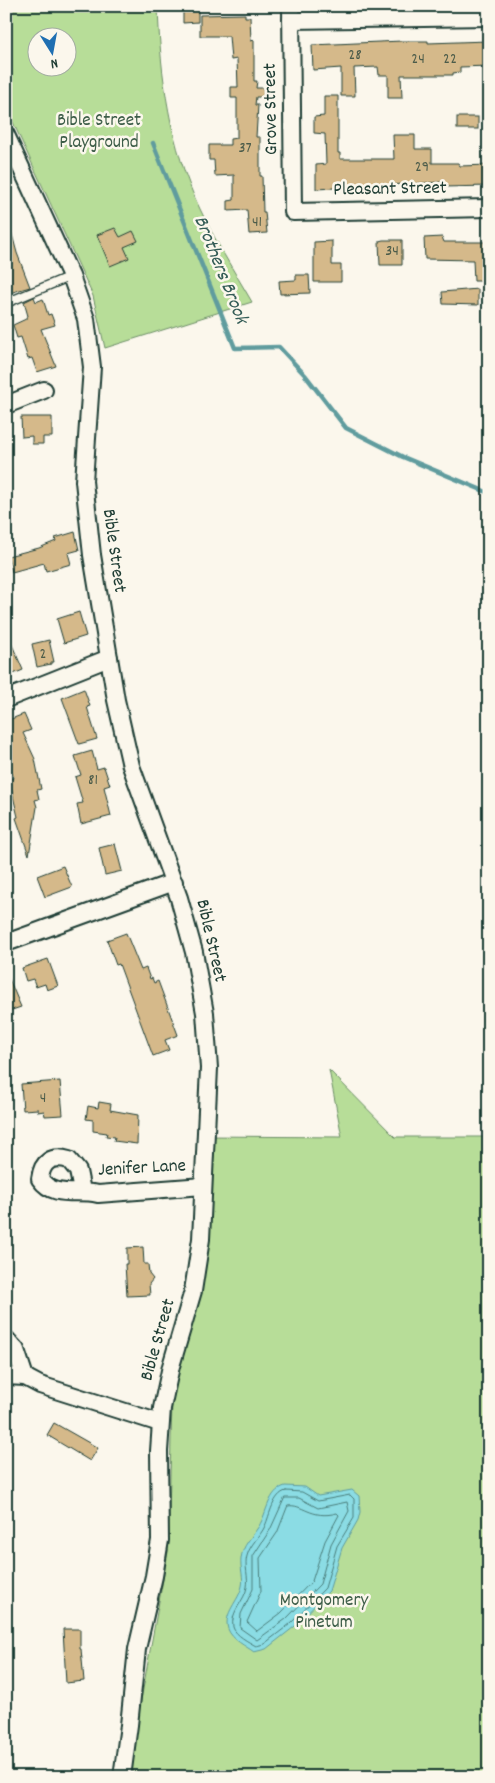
<svg xmlns="http://www.w3.org/2000/svg" width="495" height="1783" viewBox="0 0 495 1783" font-family="Dekko,sans-serif">
<style>
.green{fill:#b7dd98;stroke:#6b8d66;fill-rule:evenodd}
.water{fill:#8bdce4;stroke:#609c9e}
.lines{fill:none;stroke-linecap:round;stroke-linejoin:round}
.shore{stroke:#4a7d7a;stroke-width:1}
.stream{stroke:#609c9e;stroke-width:4.5}
.building{fill:#d5b98a;stroke:#1f3d34}
.service-casing{stroke:#1f3d34;stroke-width:11}
.minor-casing{stroke:#1f3d34;stroke-width:20}
.service{stroke:#fbf7ec;stroke-width:8}
.minor{stroke:#fbf7ec;stroke-width:16}
.labels{text-anchor:middle;dominant-baseline:central;stroke-width:5;stroke-linejoin:round;paint-order:stroke}
.number-label{font-size:16px;fill:#4c5c4a}
.street-label{font-size:19px;fill:#1f3d34;stroke:#fbf7ec}
.park-label{font-size:19px;fill:#3d5d48;stroke:#fbf7ec}
.water-label{font-size:20px;font-style:italic;fill:#355d57;stroke:#fbf7ec}
</style>
<rect width="100%" height="100%" fill="#fbf7ec"/>
<filter id="ink" filterUnits="userSpaceOnUse"><feTurbulence type="fractalNoise" baseFrequency=".02" numOctaves="2"/><feDisplacementMap in="SourceGraphic" scale="10" xChannelSelector="R" yChannelSelector="G"/><feConvolveMatrix kernelMatrix="1 2 1 2 8 2 1 2 1" color-interpolation-filters="sRGB"/></filter>
<g filter="url(#ink)">
<g class="green">
<path d="M 6,6 L 158,6 C 160,75 170,147 200,209 C 215,241 234,271 252,302 L 105,348 L 93,296 L 6,107 ZM 38,38 L 68,38 L 68,68 L 38,68 Z"/>
<path d="M 329,1070 L 395,1137 L 489,1137 L 489,1777 L 127,1777 L 168,1552 L 172,1403 L 197,1291 L 205,1136 L 342,1137 Z"/>
</g>
<path class="water" d="M 285,1486 L 305,1487 L 318,1496 L 352,1490 L 359,1496 L 360,1512 L 358,1520 L 342,1548 L 329,1591 L 294,1627 L 266,1649 L 254,1652 C 246,1646 232,1640 228,1629 C 223,1613 239,1601 242,1586 C 244,1578 240,1568 241,1559 C 242,1546 252,1537 259,1526 C 267,1513 268,1491 285,1486 Z"/>
<g class="lines">
<g class="shore">
<path d="M 286,1491 L 302,1492 L 318,1501 L 350,1495 L 354,1499 L 354,1518 L 337,1546 L 325,1588 L 290,1624 L 264,1644 L 256,1646 C 249,1642 235,1635 233,1627 C 230,1611 245,1601 247,1587 C 249,1577 244,1566 247,1556 C 250,1544 260,1537 265,1526 C 270,1515 273,1494 286,1491 Z"/>
<path d="M 285,1498 L 299,1498 L 318,1508 L 347,1502 L 349,1511 L 331,1544 L 320,1584 L 286,1619 L 257,1640 L 240,1628 L 241,1614 L 253,1589 L 253,1556 L 270,1530 Z"/>
<path d="M 288,1506 C 302,1503 311,1520 337,1513 L 339,1515 L 325,1541 L 312,1581 L 281,1613 L 257,1631 L 247,1622 L 261,1591 L 260,1558 L 277,1533 Z"/>
</g>
<path class="stream" d="M 153,143 L 235,348 L 279,347 L 305,375 L 346,428 L 403,457 L 489,493"/>
</g>
<g class="building">
<path d="M 183,7 L 198,7 L 198,22 L 183,23 Z"/>
<path d="M 245,14 L 245,17 L 250,17 L 251,41 L 254,40 L 254,81 L 257,81 L 256,88 L 264,88 L 264,97 L 256,97 L 255,105 L 258,105 L 256,137 L 260,137 L 260,176 L 262,176 L 263,212 L 265,212 L 267,233 L 249,234 L 247,210 L 228,211 L 228,201 L 234,200 L 234,175 L 215,176 L 214,160 L 209,160 L 209,145 L 230,145 L 230,139 L 237,138 L 237,98 L 231,98 L 231,87 L 238,87 L 237,59 L 231,60 L 229,36 L 200,36 L 200,15 Z"/>
<path d="M 402,41 L 428,41 L 428,43 L 488,41 L 489,66 L 460,67 L 460,72 L 453,73 L 453,75 L 401,75 L 402,98 L 388,98 L 388,75 L 379,75 L 378,67 L 354,68 L 355,96 L 341,96 L 341,68 L 313,70 L 312,45 Z"/>
<path d="M 324,96 L 338,96 L 338,153 L 340,153 L 340,159 L 394,159 L 393,135 L 415,135 L 415,149 L 432,149 L 432,163 L 458,163 L 460,166 L 489,165 L 489,186 L 443,187 L 442,182 L 316,189 L 316,165 L 326,164 L 325,134 L 314,133 L 314,117 L 324,116 Z"/>
<rect x="457" y="117" width="21" height="12"/>
<path d="M 10,227 L 17,253 L 30,287 L 6,294 L 6,228 Z"/>
<path d="M 115,228 L 120,237 L 133,231 L 138,241 L 124,247 L 129,258 L 110,266 L 97,235 Z"/>
<path d="M 442,237 L 444,242 L 489,242 L 488,281 L 474,281 L 473,260 L 425,259 L 424,238 Z"/>
<path d="M 383,240 L 402,240 L 402,265 L 380,265 L 379,241 Z"/>
<path d="M 332,241 L 332,265 L 341,265 L 341,282 L 314,282 L 314,242 Z"/>
<path d="M 296,275 L 309,275 L 310,293 L 280,294 L 279,281 L 296,280 Z"/>
<path d="M 478,289 L 478,305 L 443,304 L 442,292 Z"/>
<path d="M 34,297 L 36,302 L 43,299 L 48,315 L 51,314 L 55,325 L 41,329 L 56,366 L 37,372 L 32,358 L 28,359 L 21,337 L 17,338 L 13,325 L 26,319 L 26,317 L 28,316 L 24,302 Z"/>
<path d="M 21,417 L 52,417 L 52,437 L 43,437 L 43,444 L 32,444 L 32,436 L 22,437 Z"/>
<path d="M 75,532 L 79,550 L 68,553 L 71,564 L 46,571 L 44,563 L 12,572 L 8,556 L 39,548 L 56,541 L 55,538 Z"/>
<path d="M 79,612 L 86,636 L 64,643 L 57,619 Z"/>
<path d="M 6,631 L 23,670 L 6,677 Z"/>
<path d="M 49,640 L 54,662 L 51,662 L 51,664 L 37,667 L 32,644 Z"/>
<path d="M 84,689 L 90,706 L 87,707 L 97,739 L 79,744 L 62,698 Z"/>
<path d="M 24,714 L 31,730 L 23,733 L 35,759 L 41,789 L 37,790 L 39,799 L 35,800 L 37,807 L 29,855 L 16,818 L 18,817 L 9,779 L 14,778 L 6,759 L 6,721 Z"/>
<path d="M 92,751 L 97,769 L 104,767 L 110,785 L 104,787 L 111,816 L 81,824 L 77,804 L 83,803 L 75,777 L 81,775 L 75,756 Z"/>
<path d="M 115,844 L 122,871 L 105,875 L 99,848 Z"/>
<path d="M 63,866 L 72,887 L 45,897 L 37,876 Z"/>
<path d="M 126,933 L 141,970 L 146,968 L 150,979 L 152,978 L 154,983 L 158,981 L 178,1035 L 165,1040 L 169,1050 L 153,1056 L 119,964 L 116,965 L 107,940 Z"/>
<path d="M 48,959 L 58,986 L 47,990 L 45,984 L 36,987 L 33,979 L 26,981 L 22,968 Z"/>
<path d="M 6,972 L 21,1007 L 6,1012 Z"/>
<path d="M 60,1081 L 63,1115 L 45,1116 L 44,1111 L 38,1112 L 38,1109 L 23,1110 L 21,1084 Z"/>
<path d="M 99,1102 L 111,1104 L 110,1110 L 138,1115 L 137,1144 L 114,1141 L 115,1137 L 106,1136 L 107,1133 L 93,1131 L 93,1120 L 86,1119 L 88,1106 L 98,1108 Z"/>
<path d="M 143,1247 L 144,1264 L 148,1264 L 149,1274 L 153,1279 L 149,1284 L 150,1295 L 127,1296 L 125,1264 L 127,1264 L 127,1248 Z"/>
<path d="M 54,1423 L 98,1448 L 90,1461 L 47,1435 Z"/>
<path d="M 63,1629 L 80,1629 L 80,1649 L 81,1649 L 84,1681 L 66,1683 Z"/>
</g>
<g class="lines">
<defs>
<path id="service" d="M 6,303 L 71,276"/>
<g id="minor">
<path d="M 291,6 L 293,212 L 489,208"/>
<path d="M 291,20 L 489,17"/>
<path d="M 6,135 L 71,276 L 86,319 L 92,367 L 84,481 L 92,555 L 116,700 L 131,766 L 179,898 L 194,952 L 205,1013 L 209,1068 L 201,1239 L 193,1291 L 171,1366 L 162,1408 L 159,1451 L 160,1540 L 154,1576 L 137,1649 L 129,1725 L 122,1777"/>
<path d="M 6,405 L 44,390"/>
<path d="M 6,699 L 109,658"/>
<path d="M 6,943 L 174,882"/>
<path d="M 82,1191 L 78,1171 L 69,1160 C 52,1155 42,1161 40,1179 C 54,1199 77,1189 98,1194 L 203,1186"/>
<path d="M 6,1339 L 16,1350 L 25,1377"/>
<path d="M 6,1376 L 25,1377 L 40,1385 L 160,1423"/>
</g>
</defs>
<use href="#service" class="service-casing"/>
<use href="#minor" class="minor-casing"/>
<use href="#service" class="service"/>
<use href="#minor" class="minor"/>
</g>
</g>
<g class="labels">
<g class="number-label">
<text x="355" y="55">28</text>
<text x="418" y="59">24</text>
<text x="450" y="59">22</text>
<text x="245" y="148">37</text>
<text x="422" y="167">29</text>
<text x="257" y="222">41</text>
<text x="392" y="251">34</text>
<text x="43" y="654">2</text>
<text x="93" y="780">81</text>
<text x="43" y="1098">4</text>
</g>
<g class="street-label">
<text transform="translate(272 109) rotate(-91)">Grove Street</text>
<text transform="translate(390 190) rotate(-1)">Pleasant Street</text>
<text transform="translate(113 551) rotate(82)">Bible Street</text>
<text transform="translate(210 941) rotate(77)">Bible Street</text>
<text transform="translate(142 1169) rotate(-3)">Jenifer Lane</text>
<text transform="translate(159 1340) rotate(-74)">Bible Street</text>
</g>
<g class="park-label">
<text x="99" y="121">Bible Street<tspan x="99" dy="22">Playground</tspan></text>
<text x="324" y="1601">Montgomery<tspan x="324" dy="22">Pinetum</tspan></text>
</g>
<g class="water-label">
<text transform="translate(220 270) rotate(68)">Brothers Brook</text>
</g>
</g>
<rect width="495" height="1783" fill="none" stroke="#fbf7ec" stroke-width="25"/>
<rect x="12" y="12" width="470" height="1758" fill="none" stroke="#1f3d34" stroke-width="2" filter="url(#ink)"/>
<g transform="translate(52 52) rotate(169)"><circle r="24" fill="#fbf7ec" stroke="#a3ada2"/>
<path d="M0-4L9 19L0 12L-9 19Z" fill="#1f6fb2"/>
<text y="-8" font-size="14" font-weight="bold" text-anchor="middle" fill="#1f3d34">N</text>
</g>
</svg>
